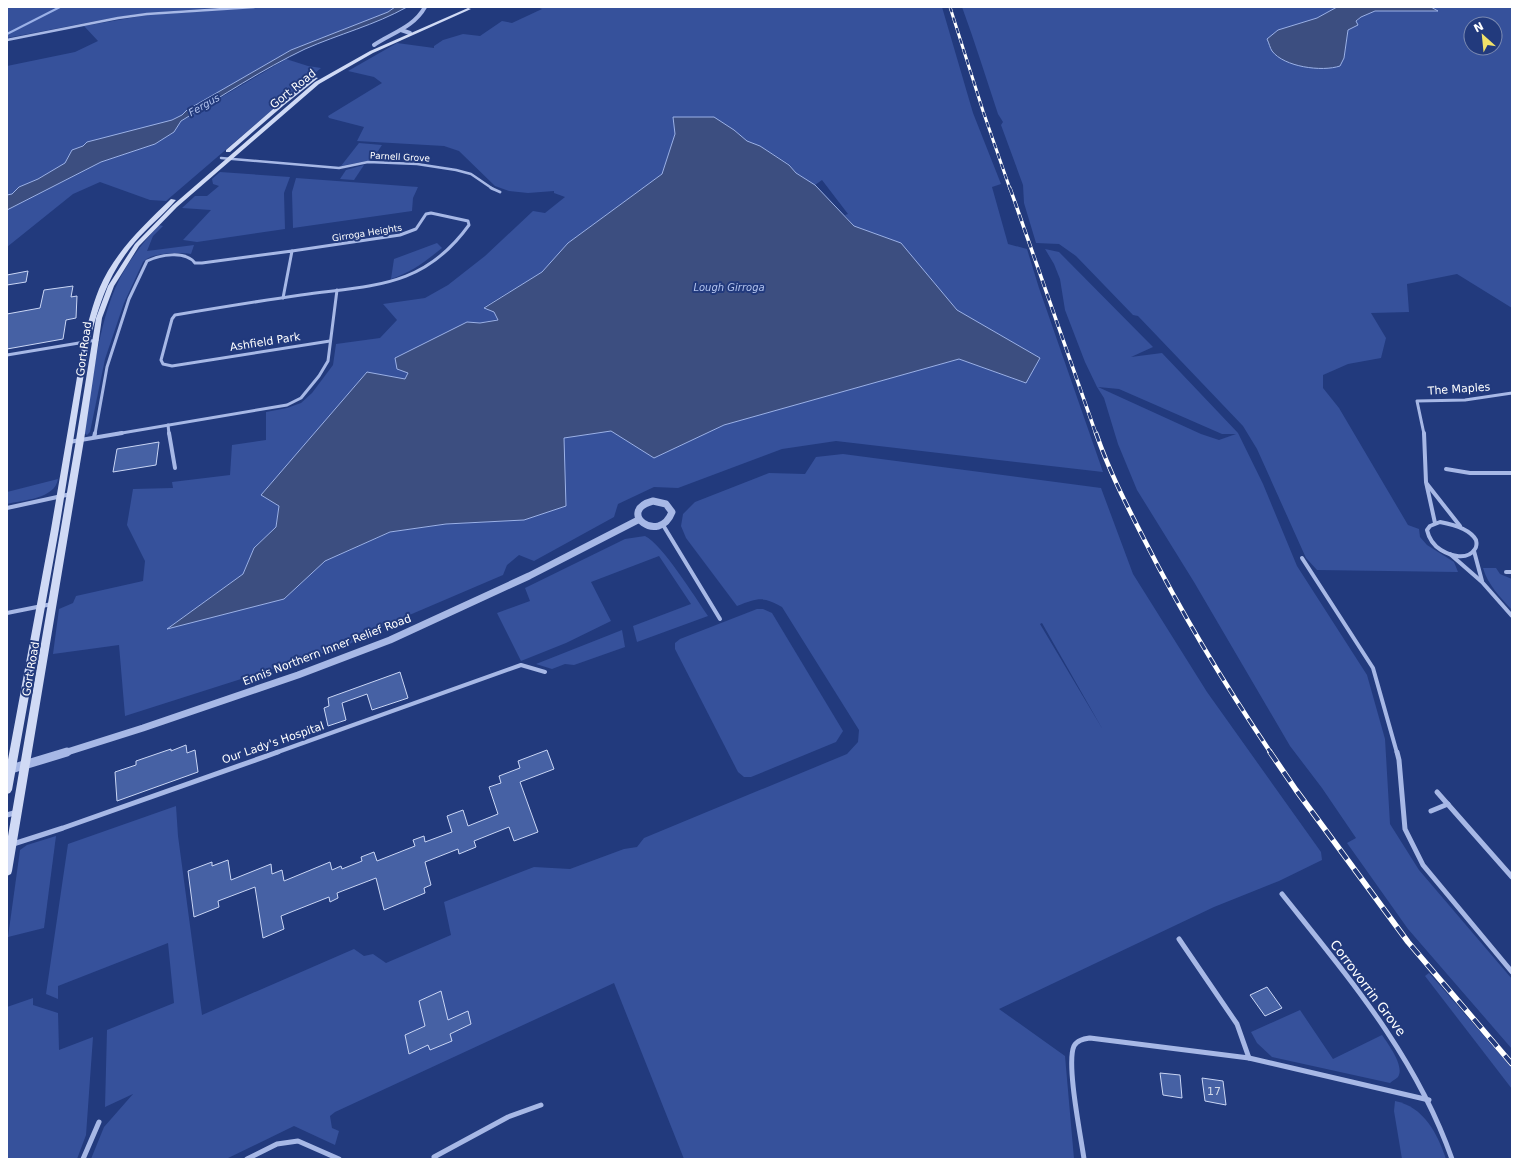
<svg xmlns="http://www.w3.org/2000/svg" width="1519" height="1166" viewBox="0 0 1519 1166" font-family="'DejaVu Sans',sans-serif">
<style>
.green{fill:#36519b;fill-rule:evenodd}
.water{fill:#3c4e80;stroke:#9bb1e7}
.lines{fill:none;stroke-linecap:round;stroke-linejoin:round}
.stream{stroke:#9bb1e7;stroke-width:2}
.building{fill:#4661a4;stroke:#cad6f5}
.minor-far3{stroke:#a7b8e6;stroke-width:2.5}
.minor-far2{stroke:#a7b8e6;stroke-width:3}
.minor-far1{stroke:#a7b8e6;stroke-width:4}
.minor{stroke:#a7b8e6;stroke-width:5}
.tertiary-far2{stroke:#a7b8e6;stroke-width:4}
.tertiary-far1{stroke:#a7b8e6;stroke-width:7}
.tertiary{stroke:#a7b8e6;stroke-width:9}
.secondary{fill:#d0daf5;fill-rule:evenodd}
.rail-far3-casing{stroke:#fff;stroke-width:3}
.rail-far2-casing{stroke:#fff;stroke-width:3.5}
.rail-far1-casing{stroke:#fff;stroke-width:4.5}
.rail-casing{stroke:#fff;stroke-width:5.5}
.rail-far3{stroke:#223a7d;stroke-width:2;stroke-dasharray:5.5;stroke-linecap:butt}
.rail-far2{stroke:#223a7d;stroke-width:2.5;stroke-dasharray:7;stroke-linecap:butt}
.rail-far1{stroke:#223a7d;stroke-width:3;stroke-dasharray:9;stroke-linecap:butt}
.rail{stroke:#223a7d;stroke-width:4;stroke-dasharray:12;stroke-linecap:butt}
.labels{text-anchor:middle;dominant-baseline:central;stroke-width:4;stroke-linejoin:round;paint-order:stroke}
.far-street-label{font-size:9px;fill:#fff;stroke:#223a7d}
.far-water-label{font-size:10px;font-style:italic;fill:#b2c3ee;stroke:#223a7d}
.street-label{font-size:11px;fill:#fff;stroke:#223a7d}
.near-number-label{font-size:11px;fill:#d1d8e8}
.near-street-label{font-size:13px;fill:#fff;stroke:#223a7d}
</style>
<rect width="100%" height="100%" fill="#223a7d"/>
<g class="green">
<path d="M 7,7 L 230,7 L 147,13 L 117,17 L 7,38 Z"/>
<path d="M 267,7 L 395,7 L 388,12 L 291,50 L 187,110 L 182,115 L 172,121 L 87,142 L 83,146 L 72,150 L 65,163 L 38,179 L 19,187 L 12,194 L 7,195 L 7,66 L 75,52 L 98,41 L 84,26 L 147,15 Z"/>
<path d="M 537,7 L 942,7 L 973,113 L 1001,184 L 992,187 L 1008,244 L 1027,249 L 1039,288 L 1103,472 L 836,441 L 782,449 L 678,488 L 654,487 L 618,504 L 614,517 L 534,561 L 519,555 L 507,565 L 503,575 L 372,631 L 348,645 L 125,716 L 119,645 L 53,654 L 59,609 L 73,603 L 76,596 L 143,581 L 145,561 L 127,525 L 133,489 L 173,488 L 172,482 L 230,475 L 232,445 L 266,440 L 266,412 L 287,408 L 301,403 L 312,393 L 333,365 L 336,344 L 380,338 L 397,320 L 383,304 L 425,298 L 448,285 L 485,256 L 533,211 L 545,213 L 565,197 L 554,193 L 554,191 L 528,193 L 509,191 L 495,186 L 459,151 L 444,146 L 357,141 L 364,127 L 329,118 L 328,116 L 382,83 L 374,77 L 348,71 L 397,43 L 434,48 L 434,46 L 443,40 L 463,34 L 480,36 L 502,21 L 512,23 L 542,9 ZM 673,117 L 734,130 L 747,141 L 760,146 L 789,164 L 796,173 L 815,185 L 822,180 L 848,214 L 845,215 L 854,226 L 901,243 L 957,310 L 1040,358 L 1025,383 L 959,359 L 724,425 L 654,458 L 611,431 L 563,438 L 524,520 L 446,524 L 391,532 L 325,561 L 284,599 L 168,628 L 243,574 L 254,548 L 276,527 L 279,506 L 261,495 L 367,372 L 405,379 L 408,373 L 467,322 L 480,323 L 498,319 L 494,312 L 484,307 L 542,272 L 568,243 L 662,174 L 675,134 Z"/>
<path d="M 962,7 L 1337,7 L 1317,18 L 1278,30 L 1344,58 L 1348,30 L 1361,17 L 1375,11 L 1437,10 L 1431,7 L 1512,7 L 1512,308 L 1457,274 L 1407,284 L 1409,312 L 1371,313 L 1386,338 L 1381,358 L 1348,364 L 1323,375 L 1323,388 L 1339,408 L 1408,525 L 1419,529 L 1420,537 L 1427,545 L 1454,562 L 1458,572 L 1317,570 L 1306,558 L 1257,449 L 1243,426 L 1138,316 L 1133,315 L 1076,256 L 1059,244 L 1036,243 L 1024,203 L 1023,185 L 1001,125 L 1003,122 L 998,114 C 986,78 975,42 962,7 ZM 1471,24 L 1495,24 L 1495,48 L 1471,48 Z"/>
<path d="M 286,59 L 308,66 L 321,68 L 166,201 L 150,200 L 100,182 L 73,194 L 7,247 L 7,210 L 101,162 L 155,144 L 174,132 L 181,121 Z"/>
<path d="M 359,143 L 382,145 L 372,160 L 341,166 Z"/>
<path d="M 364,165 L 354,180 L 340,179 L 346,170 Z"/>
<path d="M 220,172 L 290,177 L 284,193 L 285,229 L 197,242 L 183,240 L 211,210 L 182,208 L 195,196 L 207,196 L 219,186 L 213,184 L 212,179 Z"/>
<path d="M 296,178 L 418,187 L 413,198 L 412,211 L 293,228 L 292,192 Z"/>
<path d="M 159,225 L 163,226 L 153,236 L 147,251 L 194,245 L 191,254 C 178,252 152,252 143,262 L 124,303 L 105,359 L 90,432 L 87,435 L 84,433 C 92,385 99,312 124,271 C 134,254 146,239 159,225 Z"/>
<path d="M 437,243 L 442,248 C 426,261 412,272 391,279 L 394,259 Z"/>
<path d="M 1045,249 L 1059,252 L 1153,347 L 1131,357 L 1162,353 L 1238,433 L 1263,484 L 1297,566 L 1367,675 L 1385,739 L 1390,824 L 1419,870 L 1512,979 L 1512,1049 L 1408,929 L 1347,843 L 1356,838 L 1322,788 L 1290,746 L 1194,582 L 1137,490 L 1118,444 L 1104,398 L 1097,387 L 1085,362 L 1065,310 L 1060,279 L 1054,264 ZM 1098,387 L 1119,389 L 1222,434 L 1236,434 L 1219,440 L 1201,434 Z"/>
<path d="M 843,454 L 1101,488 L 1133,574 L 1207,692 L 1321,852 L 1322,860 L 1279,881 L 1214,907 L 999,1009 L 1065,1056 L 1074,1159 L 684,1159 L 614,983 L 335,1112 L 330,1116 L 332,1128 L 339,1131 L 335,1145 L 294,1126 L 226,1159 L 91,1159 L 104,1127 L 133,1094 L 105,1107 L 107,1030 L 174,1003 L 168,943 L 58,986 L 58,999 L 46,994 L 68,844 L 176,806 L 178,836 L 202,1015 L 354,949 L 364,956 L 373,954 L 386,963 L 451,935 L 444,902 L 534,867 L 570,869 L 624,849 L 637,847 L 644,838 L 847,754 L 858,742 L 859,730 L 782,607 C 762,596 759,598 737,606 L 686,538 L 681,526 L 683,514 L 695,502 L 769,473 L 805,474 L 816,457 ZM 1042,623 L 1103,730 L 1040,624 ZM 441,992 L 448,1020 L 468,1012 L 471,1024 L 450,1034 L 451,1041 L 430,1050 L 428,1045 L 409,1053 L 405,1035 L 425,1026 L 419,1002 Z"/>
<path d="M 58,479 C 55,499 23,500 7,504 L 7,492 Z"/>
<path d="M 645,536 C 662,544 695,597 708,616 L 637,642 L 633,626 L 691,604 L 659,556 L 591,582 L 611,621 L 566,643 L 521,661 L 497,613 L 530,601 L 525,588 L 625,539 Z"/>
<path d="M 1483,568 L 1496,568 L 1500,574 L 1512,579 L 1512,610 C 1500,597 1488,585 1483,568 Z"/>
<path d="M 757,609 L 763,609 L 772,613 L 843,731 L 836,742 L 751,777 L 744,777 L 738,772 L 675,649 L 675,643 L 680,639 Z"/>
<path d="M 622,630 L 625,647 L 574,665 L 565,664 L 552,669 L 536,664 Z"/>
<path d="M 56,836 L 44,928 L 8,937 L 20,850 L 27,845 Z"/>
<path d="M 1429,973 L 1512,1068 L 1512,1089 L 1425,976 Z"/>
<path d="M 33,998 L 33,1005 L 58,1013 L 59,1050 L 93,1037 L 86,1135 L 77,1159 L 7,1159 L 7,1007 Z"/>
<path d="M 1300,1010 L 1333,1059 L 1382,1035 C 1388,1044 1405,1066 1398,1077 C 1396,1079 1392,1081 1390,1083 L 1272,1057 L 1257,1043 L 1251,1032 Z"/>
<path d="M 1395,1101 C 1424,1107 1437,1133 1446,1159 L 1402,1159 L 1394,1111 Z"/>
</g>
<g class="water">
<path d="M 395,7 L 407,7 C 375,25 339,34 305,49 C 263,69 222,96 181,121 L 174,132 L 155,144 L 101,162 L 7,210 L 7,195 L 12,194 L 19,187 L 38,179 L 65,163 L 72,150 L 83,146 L 87,142 L 172,120 L 182,115 L 187,110 L 291,50 L 388,12 Z"/>
<path d="M 1337,7 L 1431,7 L 1438,11 L 1375,11 L 1361,17 L 1356,21 L 1358,25 L 1348,30 L 1344,58 L 1340,66 C 1322,72 1284,67 1272,51 C 1270,48 1269,43 1267,39 L 1278,30 L 1317,18 Z"/>
<path d="M 673,117 L 714,117 L 734,130 L 747,141 L 760,146 L 789,165 L 796,173 L 815,185 L 854,226 L 901,243 L 957,310 L 1040,358 L 1026,383 L 959,359 L 724,425 L 654,458 L 611,431 L 564,438 L 566,506 L 524,520 L 446,524 L 390,532 L 325,561 L 284,599 L 167,629 L 243,574 L 254,548 L 276,527 L 279,506 L 261,495 L 367,372 L 405,379 L 408,373 L 397,369 L 395,358 L 467,322 L 480,323 L 498,320 L 494,312 L 484,308 L 542,272 L 568,243 L 662,174 L 675,134 Z"/>
</g>
<g class="lines">
<path class="stream" d="M 7,34 L 60,7"/>
</g>
<g class="building">
<path d="M 28,271 L 26,282 L 7,285 L 7,275 Z"/>
<path d="M 73,286 L 71,297 L 77,296 L 76,318 L 66,320 L 63,339 L 7,349 L 7,314 L 40,308 L 44,290 Z"/>
<path d="M 159,442 L 156,465 L 113,472 L 117,449 Z"/>
<path d="M 400,672 L 408,698 L 372,710 L 367,694 L 342,703 L 346,720 L 328,726 L 324,708 L 329,706 L 328,698 Z"/>
<path d="M 186,745 L 187,753 L 195,750 L 198,772 L 117,801 L 115,772 L 136,765 L 136,761 L 171,749 L 171,751 Z"/>
<path d="M 547,750 L 554,769 L 520,782 L 538,832 L 514,841 L 509,827 L 474,841 L 476,847 L 459,854 L 458,849 L 425,862 L 431,885 L 424,888 L 425,893 L 384,910 L 376,878 L 337,893 L 338,898 L 330,902 L 329,897 L 281,916 L 284,929 L 263,938 L 255,887 L 218,901 L 219,907 L 194,917 L 188,871 L 212,862 L 212,866 L 228,860 L 231,880 L 271,864 L 272,874 L 282,870 L 284,881 L 330,862 L 332,870 L 341,866 L 342,869 L 362,861 L 361,857 L 374,852 L 377,861 L 415,846 L 413,840 L 424,836 L 425,842 L 452,832 L 447,816 L 463,810 L 468,826 L 498,814 L 489,787 L 501,783 L 499,776 L 520,768 L 518,761 Z"/>
<path d="M 1267,987 L 1282,1008 L 1265,1016 L 1250,995 Z"/>
<path d="M 441,991 L 448,1020 L 468,1011 L 471,1024 L 450,1034 L 452,1041 L 430,1050 L 428,1045 L 409,1054 L 405,1035 L 425,1026 L 419,1001 Z"/>
<path d="M 1160,1073 L 1180,1075 L 1182,1098 L 1163,1095 Z"/>
<path d="M 1202,1078 L 1223,1081 L 1226,1105 L 1205,1101 Z"/>
</g>
<g class="lines">
<g class="minor-far3">
<path d="M 7,40 L 118,18 L 147,14 L 254,7"/>
<path d="M 221,158 L 339,168 L 368,162 L 417,164 L 456,170 L 471,174 L 493,189"/>
</g>
<g class="minor-far2">
<path d="M 491,188 L 500,192"/>
<path d="M 292,251 L 400,235 L 416,229 L 426,214 L 431,213 L 468,221 L 469,225 C 423,289 371,285 301,295 C 259,301 217,308 175,315 L 172,319 L 161,360 L 163,364 L 172,366 L 330,341"/>
<path d="M 7,355 L 97,340"/>
<path d="M 168,425 L 169,434"/>
<path d="M 95,434 L 107,367 L 129,299 L 147,261 C 160,255 185,250 195,263 L 202,263 L 292,251 L 283,298"/>
<path d="M 116,434 L 287,405 L 301,398 L 319,376 L 328,361 L 337,290"/>
<path d="M 1424,434 L 1417,401 L 1465,400 L 1512,393"/>
</g>
<g class="minor-far1">
<path d="M 169,433 L 175,468"/>
<path d="M 1424,433 L 1426,482 L 1435,523"/>
<path d="M 94,437 L 95,433"/>
<path d="M 69,442 L 122,433"/>
<path d="M 1446,469 L 1470,473 L 1512,473"/>
<path d="M 1427,484 L 1460,526"/>
<path d="M 7,508 L 71,494"/>
<path d="M 1440,522 C 1451,524 1470,529 1476,540 C 1477,544 1477,546 1475,549 C 1467,561 1451,556 1441,550 C 1433,545 1429,539 1427,530 L 1430,526 Z"/>
<path d="M 663,525 L 720,619"/>
<path d="M 1474,551 L 1482,581"/>
<path d="M 1450,554 L 1482,582 L 1512,616"/>
<path d="M 1302,558 L 1373,668 L 1397,753"/>
<path d="M 1506,572 L 1512,572"/>
<path d="M 7,613 L 52,604"/>
<path d="M 275,753 L 521,665 L 545,672"/>
</g>
<g class="minor">
<path d="M 1397,752 L 1399,760 L 1405,829 L 1423,865 L 1512,972"/>
<path d="M 1437,792 L 1512,877"/>
<path d="M 1431,811 L 1448,804"/>
<path d="M 7,815 L 17,812"/>
<path d="M 7,846 L 63,828 L 278,752"/>
<path d="M 1282,894 C 1349,978 1416,1056 1452,1159"/>
<path d="M 1249,1058 L 1429,1100"/>
<path d="M 434,1157 L 508,1117 L 541,1105"/>
<path d="M 83,1159 L 99,1122"/>
<path d="M 247,1159 L 277,1144 L 298,1141 L 339,1159"/>
<path d="M 1084,1159 C 1081,1137 1066,1063 1074,1046 C 1077,1040 1084,1039 1090,1038 L 1249,1058 L 1237,1024 L 1179,939"/>
</g>
<g class="tertiary-far2">
<path d="M 401,30 L 410,33"/>
<path d="M 374,45 C 392,33 414,27 425,7"/>
</g>
<g class="tertiary-far1">
<path d="M 653,501 L 666,504 L 672,512 C 659,546 615,511 653,501 Z"/>
<path d="M 64,753 L 143,728 L 298,675 L 390,640 L 529,576 L 638,520"/>
</g>
<path class="tertiary" d="M 11,769 L 67,752"/>
<g class="secondary">
<path d="M 468,8 L 471,9 L 373,53 L 319,84 L 177,207 L 139,246 L 114,286 L 102,318 L 84,440 L 12,871 L 11,874 L 7,876 L 7,842 L 76,440 L 96,318 L 108,286 L 135,244 L 173,205 L 315,82 L 370,51 Z"/>
<path d="M 314,77 L 318,78 L 284,105 L 230,152 L 226,152 L 226,150 L 280,103 Z"/>
<path d="M 171,199 L 176,200 C 163,215 148,227 135,242 C 108,274 100,303 89,342 L 59,529 L 12,790 L 10,793 L 7,794 L 7,765 L 51,529 L 83,342 C 88,324 92,306 99,289 C 114,253 143,226 171,199 Z"/>
</g>
<defs>
<path id="rail-far3" d="M 950,7 L 983,111 L 1010,189"/>
<path id="rail-far2" d="M 1010,188 L 1096,434"/>
<path id="rail-far1" d="M 1096,433 C 1109,471 1127,506 1145,541 C 1182,614 1225,685 1271,753"/>
<path id="rail" d="M 1270,752 L 1296,790 L 1408,942 L 1512,1064"/>
</defs>
<use href="#rail-far3" class="rail-far3-casing"/>
<use href="#rail-far2" class="rail-far2-casing"/>
<use href="#rail-far1" class="rail-far1-casing"/>
<use href="#rail" class="rail-casing"/>
<use href="#rail-far3" class="rail-far3"/>
<use href="#rail-far2" class="rail-far2"/>
<use href="#rail-far1" class="rail-far1"/>
<use href="#rail" class="rail"/>
</g>
<g class="labels">
<g class="far-street-label">
<text transform="translate(400 157) rotate(3)">Parnell Grove</text>
<text transform="translate(367 233) rotate(-9)">Girroga Heights</text>
</g>
<g class="far-water-label">
<text transform="translate(204 105) rotate(-30)">Fergus</text>
<text x="729" y="287">Lough Girroga</text>
</g>
<g class="street-label">
<text transform="translate(293 89) rotate(-39)">Gort Road</text>
<text transform="translate(265 342) rotate(-9)">Ashfield Park</text>
<text transform="translate(84 349) rotate(-82)">Gort Road</text>
<text transform="translate(1459 389) rotate(-4)">The Maples</text>
<text transform="translate(327 650) rotate(-21)">Ennis Northern Inner Relief Road</text>
<text transform="translate(31 669) rotate(-80)">Gort Road</text>
<text transform="translate(273 743) rotate(-19)">Our Lady's Hospital</text>
</g>
<g class="near-number-label">
<text x="1214" y="1091">17</text>
</g>
<g class="near-street-label">
<text transform="translate(1368 988) rotate(53)">Corrovorrin Grove</text>
</g>
</g>
<rect width="1519" height="1166" fill="none" stroke="#ffffff" stroke-width="16"/>
<g transform="translate(1483 36) rotate(333)"><circle r="19" fill="#223a7d" stroke="#7a89b1"/>
<path d="M0-3L7 15L0 10L-7 15Z" fill="#f1e269"/>
<text y="-6" font-size="11" font-weight="bold" text-anchor="middle" fill="#ffffff">N</text>
</g>
</svg>
